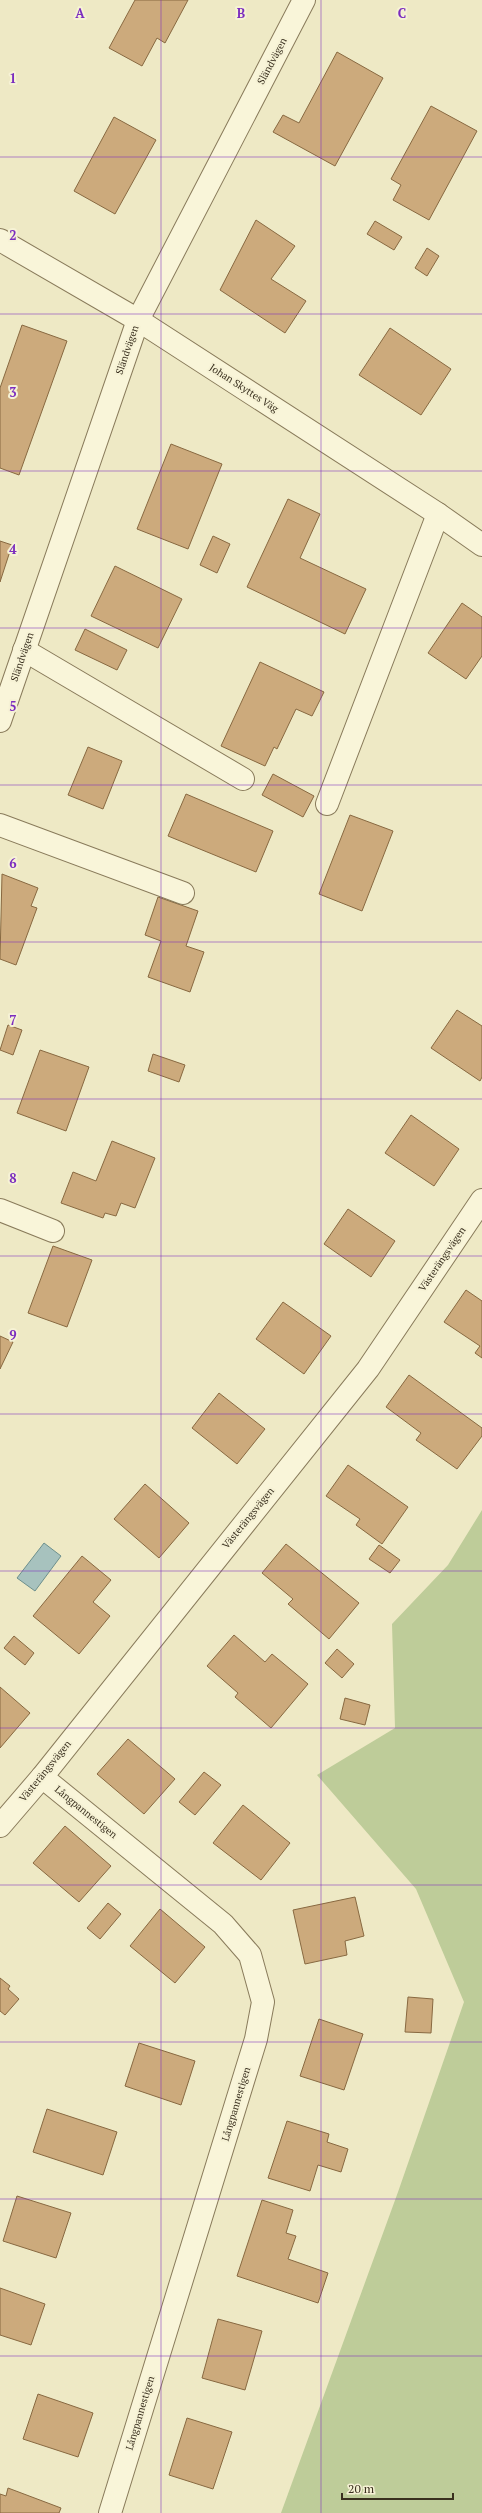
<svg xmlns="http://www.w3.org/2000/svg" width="482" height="2513" viewBox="0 0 482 2513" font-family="'PT Serif',serif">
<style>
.green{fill:#becc99}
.water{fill:#a7c2be;stroke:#6d908d}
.building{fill:#ccaa7c;stroke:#886941}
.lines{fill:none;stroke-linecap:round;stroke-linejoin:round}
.minor-casing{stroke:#897b5b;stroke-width:24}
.minor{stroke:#f9f5d9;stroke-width:22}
.grid{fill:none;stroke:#7b2cbf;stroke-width:1;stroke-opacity:0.55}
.labels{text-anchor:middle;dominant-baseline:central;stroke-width:4;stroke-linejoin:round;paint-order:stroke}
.street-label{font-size:10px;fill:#3a301f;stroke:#f6f2d5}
.grid-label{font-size:13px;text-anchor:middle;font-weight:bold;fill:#7b2cbf;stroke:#f6f2d5;stroke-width:4;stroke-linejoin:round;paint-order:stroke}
</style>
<rect width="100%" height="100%" fill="#eee9c5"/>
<path class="green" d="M 482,1510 L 482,2513 L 281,2513 L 398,2192 L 464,2002 L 416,1889 L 317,1775 L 395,1728 L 392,1624 L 448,1565 Z"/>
<path class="water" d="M 44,1543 L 61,1556 L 35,1591 L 17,1578 Z"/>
<g class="building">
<path d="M 135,0 L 188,0 L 165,43 L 157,38 L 142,66 L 109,48 Z"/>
<path d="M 337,52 L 383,78 L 335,166 L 273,132 L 283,115 L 299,123 Z"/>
<path d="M 431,106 L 477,131 L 429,220 L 393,200 L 401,185 L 391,179 Z"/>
<path d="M 114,117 L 156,140 L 115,214 L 74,191 Z"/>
<path d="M 256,220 L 295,246 L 271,279 L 306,301 L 285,333 L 220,290 Z"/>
<path d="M 375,221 L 402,237 L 394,250 L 367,234 Z"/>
<path d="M 427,248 L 439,256 L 427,276 L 415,268 Z"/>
<path d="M 22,325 L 67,341 L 19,475 L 0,468 L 0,388 Z"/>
<path d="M 390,328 L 451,369 L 421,415 L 359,375 Z"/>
<path d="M 171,444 L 222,464 L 188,549 L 137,529 Z"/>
<path d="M 288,499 L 320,514 L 300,558 L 366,589 L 345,634 L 247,587 Z"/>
<path d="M 213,536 L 230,544 L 217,573 L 200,565 Z"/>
<path d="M 0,541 L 12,545 L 0,582 Z"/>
<path d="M 115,566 L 182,599 L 158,648 L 91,616 Z"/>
<path d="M 462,603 L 482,617 L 482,656 L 466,679 L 428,653 Z"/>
<path d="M 85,629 L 127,650 L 117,670 L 75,650 Z"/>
<path d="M 260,662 L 324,692 L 312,716 L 296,709 L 277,749 L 274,747 L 265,766 L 221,746 Z"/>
<path d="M 88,747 L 122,761 L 103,809 L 68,795 Z"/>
<path d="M 273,774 L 314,796 L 303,817 L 262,795 Z"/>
<path d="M 186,794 L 273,831 L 256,872 L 168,836 Z"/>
<path d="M 350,815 L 393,831 L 362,911 L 319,894 Z"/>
<path d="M 2,874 L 38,888 L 31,906 L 37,908 L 16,965 L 0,959 Z"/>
<path d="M 158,897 L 198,911 L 186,946 L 204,952 L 190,992 L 148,977 L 161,941 L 145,935 Z"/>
<path d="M 457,1010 L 482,1026 L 482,1077 L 480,1081 L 431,1048 Z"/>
<path d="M 8,1025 L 22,1030 L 13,1055 L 0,1050 Z"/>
<path d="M 40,1050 L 89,1067 L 66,1131 L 17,1113 Z"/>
<path d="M 153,1054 L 185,1065 L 179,1082 L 148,1071 Z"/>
<path d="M 411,1115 L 459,1149 L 434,1186 L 385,1153 Z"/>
<path d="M 112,1141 L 155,1158 L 135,1208 L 121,1203 L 116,1216 L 105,1213 L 103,1218 L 61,1203 L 73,1172 L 96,1181 Z"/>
<path d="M 348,1209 L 395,1241 L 371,1277 L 324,1244 Z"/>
<path d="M 53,1246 L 92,1260 L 67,1327 L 28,1313 Z"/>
<path d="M 466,1290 L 482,1301 L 482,1358 L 475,1353 L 480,1346 L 444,1322 Z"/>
<path d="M 283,1302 L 331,1336 L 304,1374 L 256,1339 Z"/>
<path d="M 0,1336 L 13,1342 L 0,1369 Z"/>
<path d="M 409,1375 L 482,1428 L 482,1436 L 457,1469 L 416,1440 L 421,1433 L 386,1407 Z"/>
<path d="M 219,1393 L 265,1429 L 237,1464 L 192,1428 Z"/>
<path d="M 348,1465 L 408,1507 L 382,1544 L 356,1525 L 360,1519 L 326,1496 Z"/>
<path d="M 145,1484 L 189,1523 L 159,1558 L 114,1519 Z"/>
<path d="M 286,1544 L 359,1603 L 329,1639 L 288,1604 L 293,1599 L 262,1573 Z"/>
<path d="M 379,1545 L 400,1560 L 390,1573 L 369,1559 Z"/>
<path d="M 82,1556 L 111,1580 L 93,1602 L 110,1616 L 79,1654 L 33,1616 Z"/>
<path d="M 234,1635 L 265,1662 L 272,1654 L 308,1684 L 271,1728 L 235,1697 L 238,1693 L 207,1666 Z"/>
<path d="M 14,1636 L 34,1653 L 25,1665 L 4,1648 Z"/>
<path d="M 337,1649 L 354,1664 L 342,1678 L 325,1663 Z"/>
<path d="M 0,1687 L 30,1713 L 0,1748 Z"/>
<path d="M 345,1698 L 370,1705 L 365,1725 L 340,1719 Z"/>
<path d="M 128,1739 L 175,1779 L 144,1814 L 97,1774 Z"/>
<path d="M 204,1772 L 221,1785 L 195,1815 L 179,1802 Z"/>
<path d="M 243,1805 L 290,1843 L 261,1880 L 213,1843 Z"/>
<path d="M 65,1826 L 111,1866 L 79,1902 L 33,1863 Z"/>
<path d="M 355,1897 L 364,1936 L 345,1941 L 347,1955 L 305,1964 L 293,1910 Z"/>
<path d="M 108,1903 L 121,1914 L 100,1939 L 87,1928 Z"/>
<path d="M 160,1909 L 205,1947 L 175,1983 L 130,1946 Z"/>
<path d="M 0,1978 L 10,1986 L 8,1989 L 19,1999 L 5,2015 L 0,2011 Z"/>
<path d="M 408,1997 L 433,1999 L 431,2033 L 405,2032 Z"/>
<path d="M 319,2019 L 363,2034 L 344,2090 L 300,2076 Z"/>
<path d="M 139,2043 L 195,2061 L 181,2105 L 125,2086 Z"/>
<path d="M 47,2109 L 117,2132 L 103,2175 L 33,2152 Z"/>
<path d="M 287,2121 L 329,2134 L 327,2142 L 348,2149 L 341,2172 L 318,2165 L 310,2191 L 268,2178 Z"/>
<path d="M 17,2196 L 71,2213 L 56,2258 L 3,2241 Z"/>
<path d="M 262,2200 L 293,2210 L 286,2233 L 296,2236 L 288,2259 L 328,2273 L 318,2303 L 237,2276 Z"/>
<path d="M 0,2288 L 45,2304 L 31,2345 L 0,2335 Z"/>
<path d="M 218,2319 L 262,2331 L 245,2390 L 202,2378 Z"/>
<path d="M 38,2394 L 93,2413 L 78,2457 L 23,2439 Z"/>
<path d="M 187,2418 L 232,2432 L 213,2489 L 169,2475 Z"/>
<path d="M 8,2488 L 61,2508 L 59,2513 L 0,2513 L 0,2494 L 6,2496 Z"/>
</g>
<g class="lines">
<defs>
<g id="minor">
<path d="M 0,240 L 138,320 L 438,514 L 482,545"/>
<path d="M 24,650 L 243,779"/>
<path d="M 0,721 L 138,320 L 304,0"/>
<path d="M 327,804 L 438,514"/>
<path d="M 0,825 L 183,893"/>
<path d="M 0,1210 L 53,1231"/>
<path d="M 42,1777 L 223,1924 L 250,1955 L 263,2002 L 256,2039 L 110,2513"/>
<path d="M 0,1826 L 42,1777 L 368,1369 L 482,1200"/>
</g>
</defs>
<use href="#minor" class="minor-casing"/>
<use href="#minor" class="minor"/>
</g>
<path class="grid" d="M 161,0 L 161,2513M 321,0 L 321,2513M 0,157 L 482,157M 0,314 L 482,314M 0,471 L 482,471M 0,628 L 482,628M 0,785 L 482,785M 0,942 L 482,942M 0,1099 L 482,1099M 0,1256 L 482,1256M 0,1414 L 482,1414M 0,1571 L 482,1571M 0,1728 L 482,1728M 0,1885 L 482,1885M 0,2042 L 482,2042M 0,2199 L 482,2199M 0,2356 L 482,2356"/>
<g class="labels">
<g class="street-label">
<text transform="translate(272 61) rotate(-62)">Sländvägen</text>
<text transform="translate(127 350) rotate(-71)">Sländvägen</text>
<text transform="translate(244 388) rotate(33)">Johan Skyttes Väg</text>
<text transform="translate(22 657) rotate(-71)">Sländvägen</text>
<text transform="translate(442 1259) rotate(-56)">Västerängsvägen</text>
<text transform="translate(248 1518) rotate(-51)">Västerängsvägen</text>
<text transform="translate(45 1771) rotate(-51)">Västerängsvägen</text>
<text transform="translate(86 1812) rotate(39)">Långpannestigen</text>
<text transform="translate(236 2104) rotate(-73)">Långpannestigen</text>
<text transform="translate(140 2413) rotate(-73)">Långpannestigen</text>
</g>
</g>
<g class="grid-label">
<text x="80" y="18">A</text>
<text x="241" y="18">B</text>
<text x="402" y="18">C</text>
<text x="13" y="83">1</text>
<text x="13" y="240">2</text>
<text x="13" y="397">3</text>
<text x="13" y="554">4</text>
<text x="13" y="711">5</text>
<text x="13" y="868">6</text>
<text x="13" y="1025">7</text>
<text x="13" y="1183">8</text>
<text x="13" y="1340">9</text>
</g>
<path d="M342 2493v6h111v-6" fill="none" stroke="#3a301f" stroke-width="2"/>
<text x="348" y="2493" font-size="12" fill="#3a301f" stroke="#f6f2d5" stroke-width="3" paint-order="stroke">20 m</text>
</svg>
